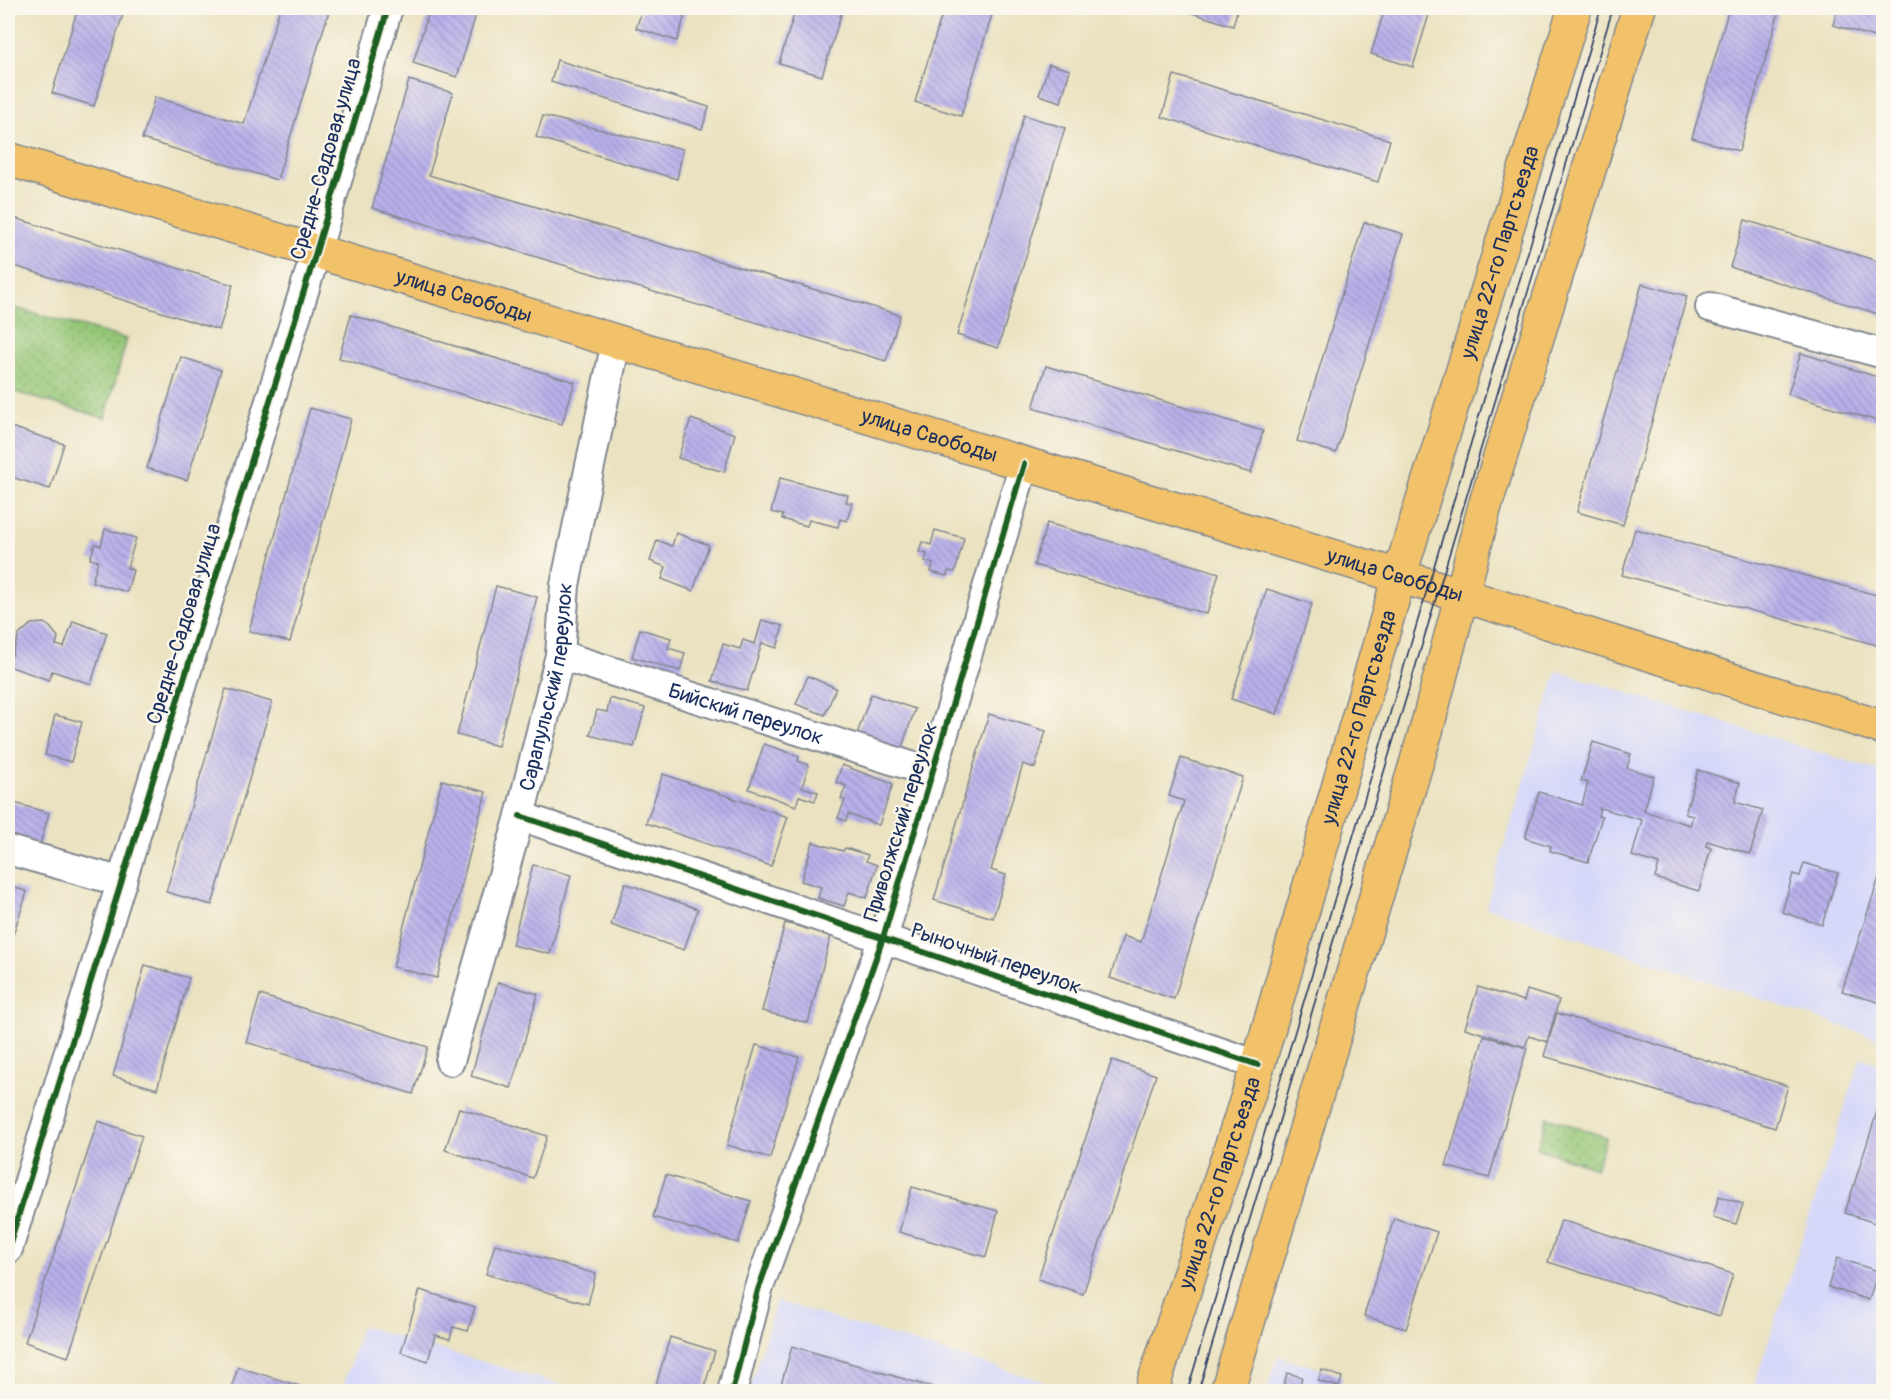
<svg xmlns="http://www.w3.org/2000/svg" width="1891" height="1399" viewBox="0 0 1891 1399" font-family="Pangolin,sans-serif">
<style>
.built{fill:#d5d8f9}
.park{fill:url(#park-dots);stroke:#587b6a;stroke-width:1.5}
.building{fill:url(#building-back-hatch)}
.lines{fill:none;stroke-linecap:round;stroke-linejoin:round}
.minor-casing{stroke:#82888f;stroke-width:32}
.major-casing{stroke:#82888f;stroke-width:36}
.minor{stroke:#fff;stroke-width:28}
.major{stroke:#f2c26a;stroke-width:33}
.tram{stroke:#1b2f5e;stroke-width:1.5}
.cycleway-casing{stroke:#fbf7ec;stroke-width:10}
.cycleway{stroke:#1b5e20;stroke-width:6}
.labels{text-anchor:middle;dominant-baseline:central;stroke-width:4.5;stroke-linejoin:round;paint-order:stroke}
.street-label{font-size:21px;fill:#1b2f5e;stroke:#fbf7ec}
</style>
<defs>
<pattern id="park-dots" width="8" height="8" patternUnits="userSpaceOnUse" patternTransform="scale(1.5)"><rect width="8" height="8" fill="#96c777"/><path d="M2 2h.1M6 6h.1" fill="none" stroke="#7aa265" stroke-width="1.8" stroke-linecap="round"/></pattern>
<pattern id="building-back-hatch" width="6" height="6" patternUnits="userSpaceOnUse" patternTransform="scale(1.5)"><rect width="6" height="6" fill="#b9b1ea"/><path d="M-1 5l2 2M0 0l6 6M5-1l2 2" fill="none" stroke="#9690c1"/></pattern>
</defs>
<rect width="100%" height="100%" fill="#fbf7ec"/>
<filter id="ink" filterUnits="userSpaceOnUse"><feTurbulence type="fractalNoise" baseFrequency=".0167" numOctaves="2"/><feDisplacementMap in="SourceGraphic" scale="12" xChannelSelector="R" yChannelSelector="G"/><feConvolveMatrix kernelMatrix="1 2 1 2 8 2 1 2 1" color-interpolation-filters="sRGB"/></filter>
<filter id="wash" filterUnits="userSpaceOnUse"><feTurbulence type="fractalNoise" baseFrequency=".008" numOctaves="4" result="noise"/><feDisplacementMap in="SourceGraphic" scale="24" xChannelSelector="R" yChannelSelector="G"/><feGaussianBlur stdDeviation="1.35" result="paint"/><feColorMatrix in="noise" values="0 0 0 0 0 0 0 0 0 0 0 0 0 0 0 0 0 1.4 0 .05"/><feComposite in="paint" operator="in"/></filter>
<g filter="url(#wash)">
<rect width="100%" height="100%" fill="#eae2c0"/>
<g class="built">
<path d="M 1557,671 L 1883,772 L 1883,1040 L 1486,907 Z"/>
<path d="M 1861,1058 L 1883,1065 L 1883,1391 L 1752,1392 Z"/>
<path d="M 776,1301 L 1048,1383 L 1046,1392 L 749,1392 Z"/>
<path d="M 361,1326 L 581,1391 L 342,1392 Z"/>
<path d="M 1278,1356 L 1343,1376 L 1338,1391 L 1267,1392 Z"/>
</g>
<g class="park">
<path d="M 8,306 L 127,339 L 105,418 L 8,390 Z"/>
<path d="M 1547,1117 L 1606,1137 L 1596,1168 L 1537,1148 Z"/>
</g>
<g id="blocks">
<g class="building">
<path d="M 78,8 L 125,8 L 94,106 L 52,93 Z"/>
<path d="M 280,8 L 330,8 L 277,180 L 142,139 L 155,97 L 244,124 Z"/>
<path d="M 430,8 L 478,8 L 457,77 L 413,63 Z"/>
<path d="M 643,8 L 687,8 L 677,41 L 636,28 Z"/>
<path d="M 796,8 L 843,8 L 822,76 L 779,63 Z"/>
<path d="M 944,8 L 994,8 L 961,116 L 915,102 Z"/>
<path d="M 1190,8 L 1238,8 L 1233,26 L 1189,12 Z"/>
<path d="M 1385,8 L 1431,8 L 1413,67 L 1371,54 Z"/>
<path d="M 1729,8 L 1780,8 L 1739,151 L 1692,138 Z"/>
<path d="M 1838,8 L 1884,8 L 1884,40 L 1833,25 Z"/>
<path d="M 557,60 L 709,107 L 702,129 L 551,82 Z"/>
<path d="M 1049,64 L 1070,70 L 1061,102 L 1039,95 Z"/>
<path d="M 1174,75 L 1390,140 L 1378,182 L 1162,117 Z"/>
<path d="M 409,80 L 453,93 L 429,175 L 900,315 L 886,361 L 372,208 Z"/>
<path d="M 1024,115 L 1065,128 L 998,348 L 957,335 Z"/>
<path d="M 543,116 L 683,149 L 677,179 L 536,137 Z"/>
<path d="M 8,216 L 233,285 L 219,330 L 8,264 Z"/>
<path d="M 1745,220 L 1884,263 L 1884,316 L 1730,267 Z"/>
<path d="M 1364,222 L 1403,234 L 1336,453 L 1297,441 Z"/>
<path d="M 1642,284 L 1687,296 L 1623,525 L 1577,512 Z"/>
<path d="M 351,315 L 575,382 L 562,424 L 339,358 Z"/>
<path d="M 1801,353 L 1884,379 L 1884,423 L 1788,394 Z"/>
<path d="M 181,357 L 221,370 L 187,480 L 147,468 Z"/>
<path d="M 1046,366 L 1263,431 L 1251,473 L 1033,408 Z"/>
<path d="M 310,408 L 351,419 L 290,642 L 249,631 Z"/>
<path d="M 691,419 L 735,434 L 724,472 L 678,458 Z"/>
<path d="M 8,426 L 64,444 L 50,489 L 8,476 Z"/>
<path d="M 780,478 L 848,495 L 846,502 L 852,503 L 847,521 L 840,519 L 838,527 L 809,520 L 807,526 L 782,519 L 783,515 L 771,512 Z"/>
<path d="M 1047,523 L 1219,573 L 1207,614 L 1034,565 Z"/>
<path d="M 105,529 L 136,538 L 127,568 L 133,570 L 127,592 L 92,582 L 98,561 L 90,559 L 95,544 L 101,546 Z"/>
<path d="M 1635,529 L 1884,597 L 1884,647 L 1622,575 Z"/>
<path d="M 935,530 L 964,538 L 955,572 L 948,571 L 947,576 L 931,572 L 933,564 L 925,561 L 927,554 L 919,552 L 922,542 L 931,545 Z"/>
<path d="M 676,533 L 709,545 L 693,591 L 662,579 L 666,567 L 650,561 L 657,540 L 672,546 Z"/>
<path d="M 496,586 L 537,597 L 498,746 L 457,735 Z"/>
<path d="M 1267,589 L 1312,604 L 1277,714 L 1231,699 Z"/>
<path d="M 762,620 L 783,626 L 777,648 L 762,643 L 747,691 L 712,681 L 723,644 L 740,649 L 743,640 L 755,644 Z"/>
<path d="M 73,621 L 107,633 L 91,684 L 52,671 L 49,680 L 8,666 L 19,635 L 31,624 L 44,623 L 50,627 L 58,637 L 56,645 L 64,647 Z"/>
<path d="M 640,629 L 671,638 L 668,648 L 685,653 L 680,671 L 632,657 Z"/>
<path d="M 808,676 L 836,688 L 825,715 L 796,704 Z"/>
<path d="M 226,689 L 272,702 L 212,905 L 166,892 Z"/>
<path d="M 871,694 L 915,709 L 900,753 L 856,737 Z"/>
<path d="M 610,698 L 645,708 L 634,747 L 590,735 L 597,710 L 607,712 Z"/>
<path d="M 989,714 L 1046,731 L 1035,768 L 1023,764 L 991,870 L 1006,875 L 993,918 L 934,900 Z"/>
<path d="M 55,715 L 82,722 L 71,762 L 45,755 Z"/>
<path d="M 1593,742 L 1631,754 L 1627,768 L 1654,776 L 1644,811 L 1690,825 L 1693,816 L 1685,814 L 1698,770 L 1740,783 L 1735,802 L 1763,810 L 1750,854 L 1707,841 L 1706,846 L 1711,848 L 1699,891 L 1655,878 L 1659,864 L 1632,856 L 1642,820 L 1600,808 L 1598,816 L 1602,817 L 1588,862 L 1550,851 L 1551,846 L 1525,838 L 1539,792 L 1582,805 L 1588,783 L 1581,781 Z"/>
<path d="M 764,744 L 799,756 L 798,761 L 809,765 L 802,787 L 818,792 L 815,801 L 799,796 L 796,806 L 749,789 Z"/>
<path d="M 1181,758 L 1243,777 L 1174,999 L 1110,978 L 1123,936 L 1141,942 L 1184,801 L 1169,796 Z"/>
<path d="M 842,765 L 893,784 L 879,825 L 848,814 L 846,821 L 838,818 L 845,800 L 841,799 L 846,786 L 836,782 Z"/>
<path d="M 663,774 L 788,817 L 771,866 L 646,823 Z"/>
<path d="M 442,780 L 486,792 L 437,978 L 393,967 Z"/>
<path d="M 8,801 L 49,813 L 40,845 L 8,835 Z"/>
<path d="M 813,842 L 843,851 L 845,848 L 868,855 L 866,861 L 877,865 L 867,898 L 849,892 L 844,906 L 818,898 L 821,887 L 801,881 Z"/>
<path d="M 1884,862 L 1884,1004 L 1842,991 Z"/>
<path d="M 1804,863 L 1838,873 L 1822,925 L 1782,912 L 1793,874 L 1800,876 Z"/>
<path d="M 533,865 L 571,875 L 550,954 L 512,945 Z"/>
<path d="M 625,883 L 698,909 L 684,950 L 611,925 Z"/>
<path d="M 8,885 L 27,892 L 8,950 Z"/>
<path d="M 785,923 L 831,935 L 808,1023 L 762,1011 Z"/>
<path d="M 145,965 L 189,978 L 157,1089 L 113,1076 Z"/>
<path d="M 498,982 L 538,994 L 511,1088 L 471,1076 Z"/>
<path d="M 1478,987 L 1524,1001 L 1527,990 L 1559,1000 L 1547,1042 L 1529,1036 L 1525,1047 L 1465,1028 Z"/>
<path d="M 260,995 L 428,1047 L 413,1094 L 246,1042 Z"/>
<path d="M 1557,1013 L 1788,1086 L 1775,1128 L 1544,1056 Z"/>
<path d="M 1484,1036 L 1527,1048 L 1489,1178 L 1446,1166 Z"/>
<path d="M 756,1045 L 799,1057 L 770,1158 L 727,1145 Z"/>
<path d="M 1112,1060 L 1156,1075 L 1083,1294 L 1038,1279 Z"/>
<path d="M 1882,1096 L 1884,1097 L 1884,1226 L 1845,1213 Z"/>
<path d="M 459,1108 L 547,1136 L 533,1178 L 445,1150 Z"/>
<path d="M 98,1121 L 142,1136 L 68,1357 L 25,1342 Z"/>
<path d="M 666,1175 L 751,1201 L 738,1243 L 653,1217 Z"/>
<path d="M 912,1187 L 998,1211 L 986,1257 L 899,1232 Z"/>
<path d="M 1719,1196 L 1743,1204 L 1736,1224 L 1713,1217 Z"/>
<path d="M 1394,1218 L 1437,1232 L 1406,1329 L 1364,1316 Z"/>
<path d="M 1561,1220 L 1733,1274 L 1720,1316 L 1548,1262 Z"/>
<path d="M 495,1244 L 596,1274 L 588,1304 L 486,1274 Z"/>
<path d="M 1837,1258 L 1878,1271 L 1869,1300 L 1828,1287 Z"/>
<path d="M 420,1290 L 475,1307 L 468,1331 L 453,1327 L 450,1339 L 435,1335 L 428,1361 L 401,1352 Z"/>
<path d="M 670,1337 L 715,1351 L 703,1392 L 654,1392 Z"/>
<path d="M 792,1346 L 945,1391 L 945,1392 L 779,1392 Z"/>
<path d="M 238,1367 L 316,1391 L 316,1392 L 230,1392 Z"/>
<path d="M 1322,1370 L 1342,1377 L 1339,1387 L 1318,1381 Z"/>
<path d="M 1287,1373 L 1302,1377 L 1298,1392 L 1282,1392 Z"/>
<path d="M 14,1383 L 40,1391 L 40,1392 L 12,1392 Z"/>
</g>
</g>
</g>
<g filter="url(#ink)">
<use href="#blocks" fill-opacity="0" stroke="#82888f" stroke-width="1.5"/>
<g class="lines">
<defs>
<g id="minor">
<path d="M 1710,307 L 1884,354"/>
<path id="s1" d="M 560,655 L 933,773"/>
<path d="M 520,816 L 1258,1065"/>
<path d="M 8,850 L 122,882"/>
<path id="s2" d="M 450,1061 L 520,816 L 560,655 L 565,585 L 616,342"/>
<path d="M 8,1249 L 316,252 L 388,8"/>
<path d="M 732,1392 L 758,1290 L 883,938 L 1024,464"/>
</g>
<g id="major">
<path id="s3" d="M 8,159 L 1462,595 L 1884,728"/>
<path id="s4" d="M 1151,1392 L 1258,1065 L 1399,577 L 1575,8"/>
<path d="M 1227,1392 L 1426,731 L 1485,506 L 1639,8"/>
</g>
</defs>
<use href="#minor" class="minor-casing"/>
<use href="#major" class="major-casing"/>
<use href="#minor" class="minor"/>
<use href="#major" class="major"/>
<g class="tram">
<path d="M 1187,1392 L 1601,8"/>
<path d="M 1198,1392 L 1613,8"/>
</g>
<defs>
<g id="cycleway">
<path d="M 520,816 L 1258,1065"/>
<path d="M 8,1249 L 316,252 L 388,8"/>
<path d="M 732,1392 L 758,1290 L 883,938 L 1024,464"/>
</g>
</defs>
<use href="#cycleway" class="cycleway-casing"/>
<use href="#cycleway" class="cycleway"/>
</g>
</g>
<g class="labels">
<g class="street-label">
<text transform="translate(326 159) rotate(-74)">Средне-Садовая улица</text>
<text stroke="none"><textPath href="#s4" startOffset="1192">улица 22-го Партсъезда</textPath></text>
<text stroke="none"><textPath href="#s3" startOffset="476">улица Свободы</textPath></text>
<text stroke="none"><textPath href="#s3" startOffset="962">улица Свободы</textPath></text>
<text stroke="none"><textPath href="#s3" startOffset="1448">улица Свободы</textPath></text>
<text transform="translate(184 624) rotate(-73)">Средне-Садовая улица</text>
<text stroke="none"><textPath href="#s2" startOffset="387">Сарапульский переулок</textPath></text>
<text stroke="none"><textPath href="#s1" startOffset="195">Бийский переулок</textPath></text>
<text stroke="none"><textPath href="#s4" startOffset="706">улица 22-го Партсъезда</textPath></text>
<text transform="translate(901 822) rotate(-73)">Приволжский переулок</text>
<text transform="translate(996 959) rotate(19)">Рыночный переулок</text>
<text stroke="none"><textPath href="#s4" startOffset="220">улица 22-го Партсъезда</textPath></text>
</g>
</g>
<rect width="1891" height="1399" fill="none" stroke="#fbf7ec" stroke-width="30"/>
</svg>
